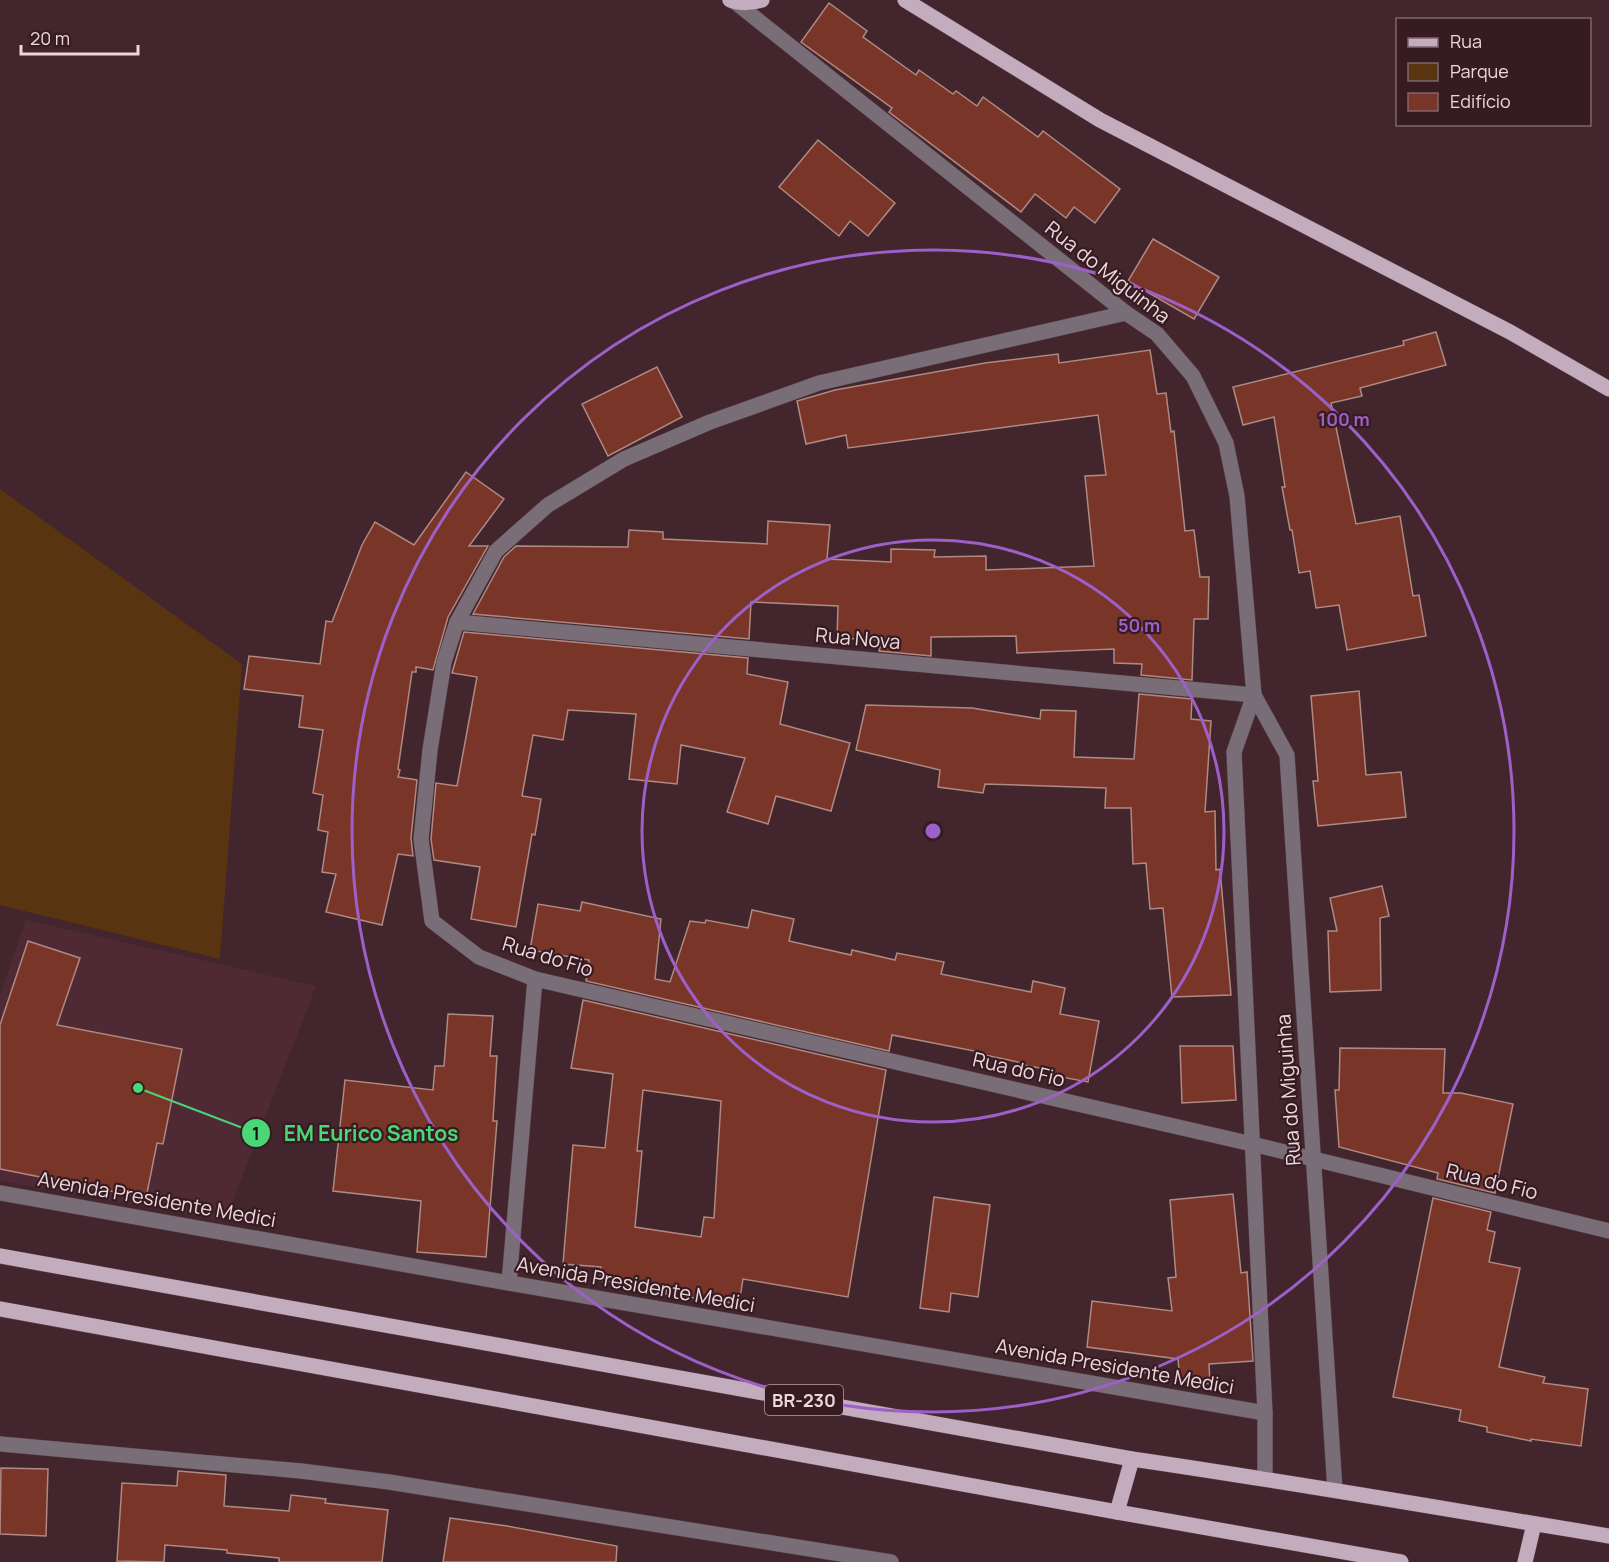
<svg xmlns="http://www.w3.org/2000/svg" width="1609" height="1562" viewBox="0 0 1609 1562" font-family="Manrope,sans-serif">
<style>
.built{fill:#4f2a35}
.green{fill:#583410}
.building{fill:#7a3529;stroke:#ae8a83;stroke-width:1.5;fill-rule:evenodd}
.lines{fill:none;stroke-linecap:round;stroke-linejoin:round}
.minor-casing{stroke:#5d4249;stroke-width:16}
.major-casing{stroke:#5d4249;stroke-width:16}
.minor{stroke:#796e77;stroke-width:15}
.major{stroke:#c4acbf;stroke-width:15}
.ring{fill:none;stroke:#9d60c8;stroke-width:3}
.labels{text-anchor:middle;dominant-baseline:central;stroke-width:4.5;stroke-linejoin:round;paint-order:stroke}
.shield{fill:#371b23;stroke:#b69fa4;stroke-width:1.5}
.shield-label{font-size:18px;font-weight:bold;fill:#ecd8dc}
.street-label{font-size:20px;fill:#ecd8dc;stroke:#371b23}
.centre{fill:#9d60c8;stroke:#371b23;stroke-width:3}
.ring-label{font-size:18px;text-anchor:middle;font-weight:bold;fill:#9d60c8;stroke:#371b23;stroke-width:4.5;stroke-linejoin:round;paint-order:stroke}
.leader{fill:none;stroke:#4bd677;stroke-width:2}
.callout-dot{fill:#4bd677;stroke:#371b23;stroke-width:2}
.mark-label{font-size:18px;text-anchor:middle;font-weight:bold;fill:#111}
.callout-label{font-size:21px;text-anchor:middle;font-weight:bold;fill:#4bd677;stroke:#371b23;stroke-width:4.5;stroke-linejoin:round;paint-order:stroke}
</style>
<rect width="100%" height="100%" fill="#42252d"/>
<path class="built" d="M 26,920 L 316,986 L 225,1221 L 0,1181 L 0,994 Z"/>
<path class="green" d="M 0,489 L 242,664 L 220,959 L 0,905 Z"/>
<g class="building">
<path d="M 829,3 L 867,31 L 863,37 L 916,75 L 919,70 L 953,94 L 956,91 L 977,106 L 983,97 L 1038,137 L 1043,131 L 1120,189 L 1095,223 L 1074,207 L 1066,218 L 1035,194 L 1021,212 L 889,112 L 892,108 L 801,42 Z"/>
<path d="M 818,140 L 895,203 L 868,236 L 850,221 L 839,236 L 779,187 Z"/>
<path d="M 1153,239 L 1219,277 L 1194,319 L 1128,281 Z"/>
<path d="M 1436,332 L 1446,365 L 1360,388 L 1362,396 L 1331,403 L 1356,524 L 1400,516 L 1413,596 L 1419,595 L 1426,636 L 1347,650 L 1339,605 L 1316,608 L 1310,571 L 1299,573 L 1292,530 L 1290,530 L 1282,487 L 1285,487 L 1274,417 L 1243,425 L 1233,387 L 1404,345 L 1403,341 Z"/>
<path d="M 1150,350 L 1157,394 L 1166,393 L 1171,432 L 1174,431 L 1185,531 L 1194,530 L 1200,577 L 1209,577 L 1208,619 L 1194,619 L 1192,680 L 1141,675 L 1142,664 L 1114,663 L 1114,649 L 1017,653 L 1016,636 L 931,637 L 931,656 L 879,651 L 882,640 L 837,638 L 838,606 L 751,602 L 749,639 L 473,614 L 504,557 L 516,546 L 628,547 L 629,530 L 663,532 L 663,539 L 767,544 L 768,521 L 830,525 L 827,559 L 891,562 L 891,549 L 935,550 L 934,557 L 986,556 L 986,570 L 1094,566 L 1085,476 L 1106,475 L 1098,415 L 848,448 L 846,435 L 806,444 L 797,401 L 835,390 L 985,363 L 1058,354 L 1059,363 Z"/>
<path d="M 657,367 L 682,417 L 608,456 L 582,404 Z"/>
<path d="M 466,472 L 504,499 L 469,546 L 488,546 L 448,617 L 433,670 L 416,667 L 416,672 L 412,672 L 398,769 L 400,770 L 398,777 L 417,780 L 411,838 L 413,856 L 398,854 L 382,925 L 326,912 L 336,874 L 322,872 L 328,832 L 318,830 L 323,795 L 313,793 L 323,730 L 299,727 L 303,696 L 244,689 L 249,656 L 320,664 L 326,621 L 332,622 L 362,545 L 375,522 L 414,545 Z"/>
<path d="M 464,632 L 748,658 L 747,674 L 788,682 L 780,724 L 850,743 L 831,811 L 776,796 L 768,824 L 727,812 L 745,758 L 681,745 L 677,784 L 629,779 L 636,714 L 568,710 L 563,740 L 533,735 L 522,796 L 541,799 L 535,835 L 532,834 L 516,927 L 471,919 L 480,867 L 434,860 L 431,839 L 436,783 L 457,786 L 477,677 L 452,673 Z"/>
<path d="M 1359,691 L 1366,775 L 1401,772 L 1406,817 L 1318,826 L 1313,781 L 1318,781 L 1311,696 Z"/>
<path d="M 1139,694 L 1192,699 L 1191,719 L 1211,721 L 1205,812 L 1215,811 L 1216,870 L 1220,869 L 1231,995 L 1172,997 L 1163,908 L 1150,909 L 1146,863 L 1133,864 L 1131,808 L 1105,808 L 1106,788 L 985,784 L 983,793 L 938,787 L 940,770 L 856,750 L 866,705 L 972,708 L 1040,719 L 1041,710 L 1076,711 L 1074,757 L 1134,759 Z"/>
<path d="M 1382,886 L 1389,916 L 1380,918 L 1381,990 L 1330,992 L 1328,931 L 1337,931 L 1330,898 Z"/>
<path d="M 582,902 L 661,919 L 655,979 L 670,982 L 690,921 L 705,923 L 706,920 L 748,928 L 752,910 L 794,919 L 789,941 L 851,955 L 852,950 L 895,960 L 897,953 L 944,962 L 941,974 L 1031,992 L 1033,981 L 1065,988 L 1060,1014 L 1099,1021 L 1088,1082 L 1050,1075 L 1051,1070 L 1018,1064 L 1018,1062 L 985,1055 L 985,1053 L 892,1035 L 889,1051 L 586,981 L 589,960 L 530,950 L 538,904 L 580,911 Z"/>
<path d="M 28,941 L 80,958 L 57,1025 L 182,1049 L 163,1144 L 157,1143 L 146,1198 L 0,1169 L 0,1025 Z"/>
<path d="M 583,1000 L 886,1070 L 848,1297 L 743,1279 L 739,1304 L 666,1294 L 667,1287 L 600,1281 L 601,1267 L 563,1264 L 573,1145 L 605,1148 L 613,1074 L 571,1068 ZM 643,1090 L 721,1101 L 714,1218 L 704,1217 L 701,1237 L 635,1227 L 642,1151 L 637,1151 Z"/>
<path d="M 448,1014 L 493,1016 L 490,1056 L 497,1056 L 493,1121 L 497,1121 L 486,1257 L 417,1252 L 421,1201 L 333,1191 L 345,1080 L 433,1090 L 435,1066 L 444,1066 Z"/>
<path d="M 1180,1046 L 1233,1046 L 1236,1100 L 1182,1103 Z"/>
<path d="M 1340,1048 L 1445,1049 L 1443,1093 L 1461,1093 L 1513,1104 L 1495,1193 L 1437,1179 L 1438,1173 L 1339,1147 L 1335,1090 L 1339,1090 Z"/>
<path d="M 1233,1194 L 1241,1273 L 1247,1272 L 1253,1361 L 1209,1364 L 1210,1384 L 1180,1381 L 1178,1359 L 1087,1347 L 1092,1301 L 1172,1311 L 1168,1278 L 1176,1277 L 1170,1200 Z"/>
<path d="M 934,1197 L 990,1205 L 978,1297 L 951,1293 L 949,1312 L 920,1308 Z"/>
<path d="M 1433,1198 L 1491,1212 L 1487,1230 L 1495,1232 L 1489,1262 L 1520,1268 L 1499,1367 L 1545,1377 L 1543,1383 L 1588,1389 L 1581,1446 L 1531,1439 L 1531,1441 L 1487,1432 L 1487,1427 L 1459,1421 L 1461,1410 L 1393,1397 Z"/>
<path d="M 1,1468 L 48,1469 L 46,1536 L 0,1534 Z"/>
<path d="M 178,1471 L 226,1475 L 224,1506 L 289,1511 L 291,1495 L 326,1499 L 325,1503 L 388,1510 L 382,1562 L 279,1562 L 279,1558 L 227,1553 L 227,1550 L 165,1545 L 164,1562 L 117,1561 L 122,1483 L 177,1486 Z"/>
<path d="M 450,1518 L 507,1526 L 617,1546 L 616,1562 L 443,1562 Z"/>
</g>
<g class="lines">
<defs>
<g id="minor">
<path d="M 735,2 L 1126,313 L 1157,334 L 1193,376 L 1226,443 L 1237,496 L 1254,695 L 1287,755 L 1335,1490"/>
<path d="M 1126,313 L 819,383 L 710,422 L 624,459 L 548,505 L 496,551 L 457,622 L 444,662 L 430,750 L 421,839 L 432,921 L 479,957 L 535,979 L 1252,1144 L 1609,1231"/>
<path d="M 457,622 L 1254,695"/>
<path d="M 1254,695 L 1234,752 L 1265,1413 L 1265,1478"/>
<path d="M 0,1193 L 509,1283 L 1265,1413"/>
<path d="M 509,1283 L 535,979"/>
<path d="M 0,1444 L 301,1471 L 389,1482 L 891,1562"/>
</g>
<g id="major">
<path d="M 730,0 C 739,4 752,3 762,0"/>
<path d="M 905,0 L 1100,120 L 1510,332 L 1609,389"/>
<path d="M 0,1256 L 1132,1459 C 1291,1482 1450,1510 1609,1536"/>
<path d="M 0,1309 L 1117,1512 L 1401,1562"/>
<path d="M 1117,1512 L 1132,1459"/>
<path d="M 1525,1562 L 1534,1524"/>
</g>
</defs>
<use href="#minor" class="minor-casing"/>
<use href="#major" class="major-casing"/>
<use href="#minor" class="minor"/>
<use href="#major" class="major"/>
</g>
<g class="ring">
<circle cx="933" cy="831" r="291"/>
<circle cx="933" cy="831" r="581"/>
</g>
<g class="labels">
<rect class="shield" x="765" y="1385" width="78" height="30" rx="4.5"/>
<g class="shield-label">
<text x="804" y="1400">BR-230</text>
</g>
<g class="street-label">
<text transform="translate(1108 272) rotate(38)">Rua do Miguinha</text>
<text transform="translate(858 638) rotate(5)">Rua Nova</text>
<text transform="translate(548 956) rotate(17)">Rua do Fio</text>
<text transform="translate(1019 1069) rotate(13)">Rua do Fio</text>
<text transform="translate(1288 1090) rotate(-94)">Rua do Miguinha</text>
<text transform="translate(1492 1181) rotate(14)">Rua do Fio</text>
<text transform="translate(157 1199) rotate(10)">Avenida Presidente Medici</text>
<text transform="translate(636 1284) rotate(10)">Avenida Presidente Medici</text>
<text transform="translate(1115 1366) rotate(10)">Avenida Presidente Medici</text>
</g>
</g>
<circle cx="933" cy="831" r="9" class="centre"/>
<g class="ring-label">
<text x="1344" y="426">100 m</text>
<text x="1139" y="632">50 m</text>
</g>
<path class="leader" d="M138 1088L256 1133"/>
<g class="callout-dot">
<circle cx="138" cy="1088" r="6"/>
<circle cx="256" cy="1133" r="15"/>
</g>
<g class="mark-label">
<text x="256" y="1140">1</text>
</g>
<g class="callout-label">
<text x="371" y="1141">EM Eurico Santos</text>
</g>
<rect x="1396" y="18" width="195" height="108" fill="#371b23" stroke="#7f676d" stroke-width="1.5"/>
<rect x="1408" y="38" width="30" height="9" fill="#c4acbf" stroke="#7f676d" stroke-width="1.5"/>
<text x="1450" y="48" font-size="18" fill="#ecd8dc">Rua</text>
<rect x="1408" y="63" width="30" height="18" fill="#583410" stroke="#7f676d" stroke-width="1.5"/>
<text x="1450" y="78" font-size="18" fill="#ecd8dc">Parque</text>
<rect x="1408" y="93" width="30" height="18" fill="#7a3529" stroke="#7f676d" stroke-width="1.5"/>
<text x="1450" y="108" font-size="18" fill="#ecd8dc">Edifício</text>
<path d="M21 45v9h117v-9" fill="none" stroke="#ecd8dc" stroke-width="3"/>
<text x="30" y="45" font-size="18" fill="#ecd8dc" stroke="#371b23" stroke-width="4.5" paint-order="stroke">20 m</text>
</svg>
